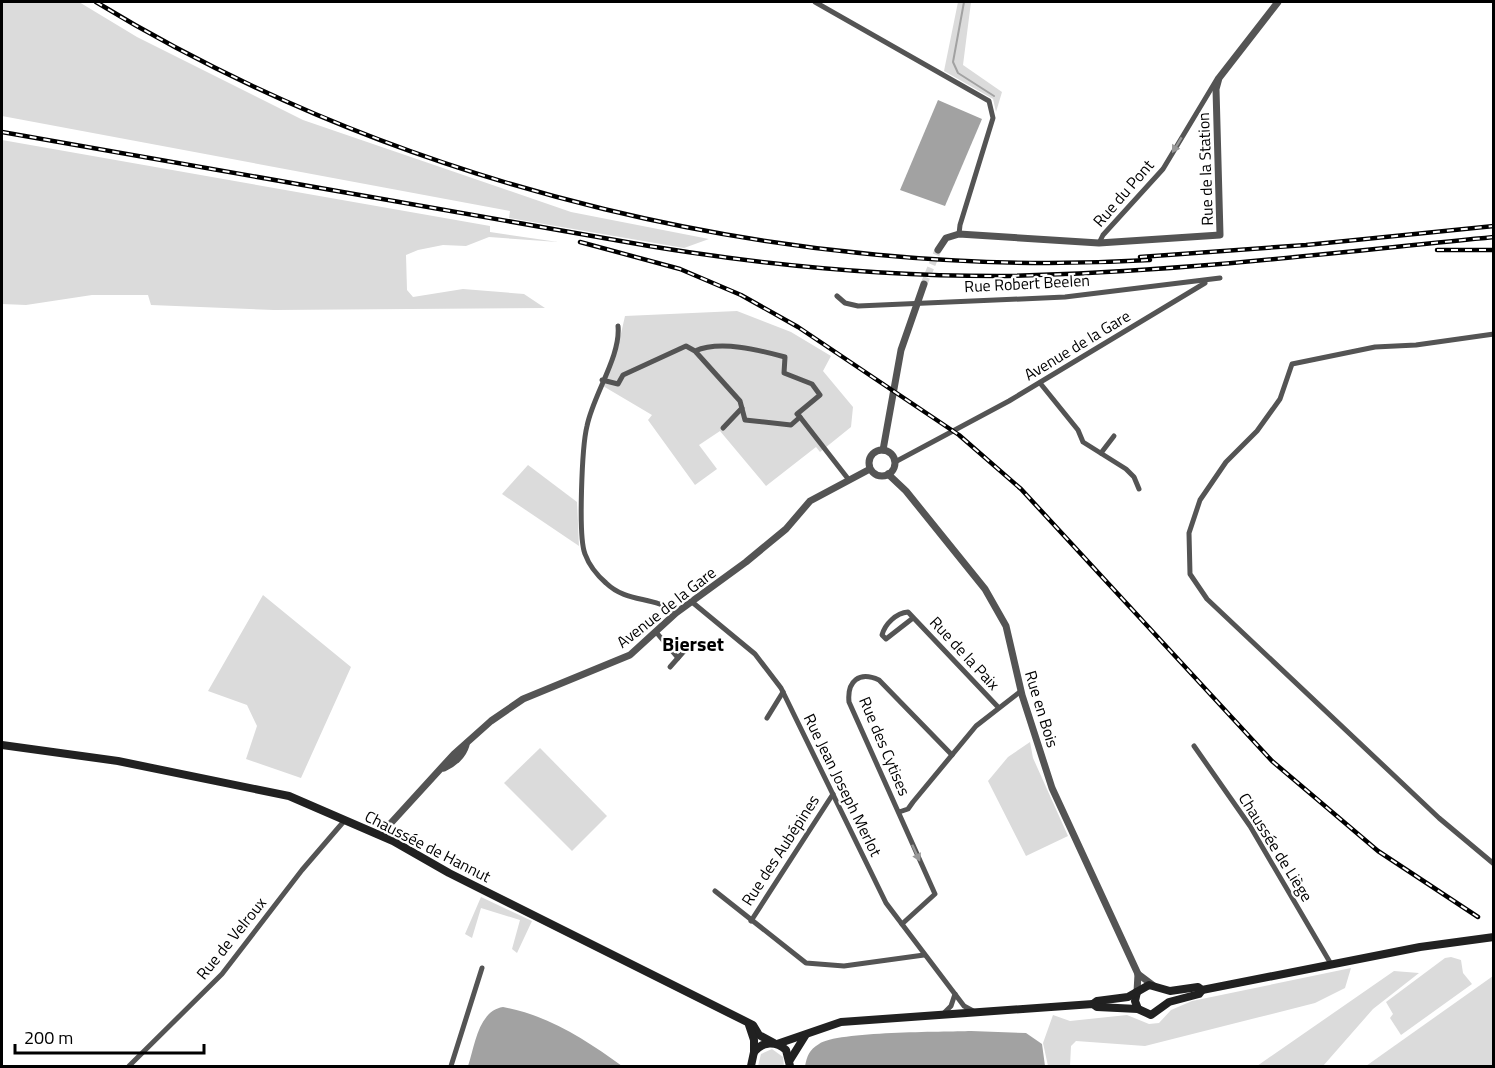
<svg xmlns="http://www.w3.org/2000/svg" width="1495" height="1068" viewBox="0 0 1495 1068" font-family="'Titillium Web',sans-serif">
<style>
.green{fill:#dbdbdb}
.water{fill:#a2a2a2}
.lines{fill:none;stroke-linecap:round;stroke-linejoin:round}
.stream{stroke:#a2a2a2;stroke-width:2}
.tertiary-tunnel{stroke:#d9d9d9;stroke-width:7;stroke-dasharray:7 3.5;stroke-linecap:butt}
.minor{stroke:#545454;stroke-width:5}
.tertiary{stroke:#545454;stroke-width:7}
.secondary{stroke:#212121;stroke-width:8}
.rail-casing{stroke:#000;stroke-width:4.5}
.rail{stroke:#fff;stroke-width:2;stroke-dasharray:7;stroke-linecap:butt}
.oneway{fill:#989898}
.labels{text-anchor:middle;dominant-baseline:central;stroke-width:4.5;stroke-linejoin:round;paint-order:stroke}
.street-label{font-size:16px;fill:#000;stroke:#fff}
.quarter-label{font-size:20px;font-weight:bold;fill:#000;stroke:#fff}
</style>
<rect width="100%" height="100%" fill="#fff"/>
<g class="green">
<path d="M 2,2 L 79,2 L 137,37 L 303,120 L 571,212 L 709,239 L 684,248 L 509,218 L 510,211 L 2,116 Z"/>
<path d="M 958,2 L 971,2 L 963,65 L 1002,92 L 996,112 L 993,99 L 944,71 Z"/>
<path d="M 2,140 L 490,226 L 490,232 L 558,242 L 489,237 L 466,246 L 443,245 L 418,250 L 406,255 L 407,290 L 413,297 L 463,289 L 524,294 L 545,308 L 274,310 L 151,305 L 148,295 L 92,295 L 26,305 L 2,304 Z"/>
<path d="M 737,311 L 791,332 L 831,356 L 823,371 L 853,407 L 851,427 L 820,452 L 816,447 L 766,486 L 720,431 L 699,445 L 717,469 L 695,485 L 648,420 L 652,415 L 603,386 L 617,351 L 625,316 Z"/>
<path d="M 528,465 L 577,502 L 579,546 L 502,494 Z"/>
<path d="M 263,595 L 351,667 L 301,778 L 246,759 L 257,726 L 247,705 L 208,691 Z"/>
<path d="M 1030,742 L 1033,758 L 1068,836 L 1026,856 L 988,781 L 1008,757 Z"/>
<path d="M 540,748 L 607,816 L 572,851 L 504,783 Z"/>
<path d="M 481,897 L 532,921 L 517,953 L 512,949 L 520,920 L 481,908 L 472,938 L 465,934 Z"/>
<path d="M 1451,957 L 1461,960 L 1463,973 L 1472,984 L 1401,1035 L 1390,1018 L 1393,1014 L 1386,1002 L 1445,958 Z"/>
<path d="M 1351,968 L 1345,988 L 1315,1003 L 1145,1046 L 1076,1041 L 1071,1046 L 1070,1066 L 1048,1066 L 1043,1043 L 1053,1015 L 1070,1021 L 1127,1015 L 1149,1024 L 1159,1023 L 1171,1010 L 1192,1001 Z"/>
<path d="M 1394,971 L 1419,973 L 1373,1009 L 1323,1066 L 1257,1066 Z"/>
<path d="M 1493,976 L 1493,1066 L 1366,1066 Z"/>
<path d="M 772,1049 L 783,1057 L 784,1066 L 758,1066 L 761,1054 Z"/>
</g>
<g class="water">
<path d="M 938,100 L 982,119 L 945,206 L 900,190 Z"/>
<path d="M 503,1007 C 548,1015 586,1040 622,1066 L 468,1066 C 475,1046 478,1011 503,1007 Z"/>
<path d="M 971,1031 L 1026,1033 L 1042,1044 L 1045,1066 L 805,1066 C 807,1056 809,1050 819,1044 C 837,1031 944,1032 971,1031 Z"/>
</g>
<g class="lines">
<path class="stream" d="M 964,2 L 953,62 L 958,73 L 994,96"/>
<path class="tertiary-tunnel" d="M 924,284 L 938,250"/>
<g class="minor">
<path d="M 815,2 L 989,101 L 993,118 L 960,225 L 959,234"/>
<path d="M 1099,243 L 1103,235 L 1163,169 L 1217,79"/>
<path d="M 837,296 L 845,303 L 858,306 L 1065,297 L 1220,278"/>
<path d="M 618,326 C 621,356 593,395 587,426 C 582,446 578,537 585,554 C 589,565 598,576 606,583 C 628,604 653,595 676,613"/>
<path d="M 1494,334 L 1416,345 L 1375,347 L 1292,364 L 1280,399 L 1257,431 L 1226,462 L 1200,500 L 1189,533 L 1190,574 L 1207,599 L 1439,818 L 1494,864"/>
<path d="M 602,380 L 618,384 L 623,375 L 686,346 L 695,351 C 720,340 759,350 785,357 L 784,373 L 812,384 L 820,395 L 797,414 L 800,417 L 791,425 L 745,420 L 740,401 L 695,351"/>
<path d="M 1040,383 L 1078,430 L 1083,442 L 1126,469 L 1134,477 L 1139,489"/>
<path d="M 800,417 L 849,480"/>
<path d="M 723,428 L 742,408"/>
<path d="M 1101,453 L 1114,436"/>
<path d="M 895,462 L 1009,401 L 1205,283"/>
<path d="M 692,602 L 755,654 L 781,688 L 886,903 L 964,1006 L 975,1012"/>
<path d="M 913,618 L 886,639 L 882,635 C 885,624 896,613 908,612 L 998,707"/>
<path d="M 656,632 L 678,658"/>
<path d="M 670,667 L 685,650"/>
<path d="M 767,718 L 783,692"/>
<path d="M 1194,746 L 1250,826 L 1331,964"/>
<path d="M 899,812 L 908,809 L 913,802 L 976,726 L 1021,691"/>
<path d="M 715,891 L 806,963 L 844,966 L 924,955"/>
<path d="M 751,921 L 833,794"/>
<path d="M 902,924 L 935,894 L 849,702 C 847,681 859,671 879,680 L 952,755"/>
<path d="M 942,1015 L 951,1006 L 955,994"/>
<path d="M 129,1066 L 222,974 L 302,870 L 345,820"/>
<path d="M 451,1066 L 482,968"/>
</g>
<g class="tertiary">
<path d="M 938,250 L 946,238 L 959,234 L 1099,243 L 1220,235 L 1216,89 L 1219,78 L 1278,2"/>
<path d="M 883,450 L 901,350 L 924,284"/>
<circle cx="882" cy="463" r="13"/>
<path d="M 888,474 L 906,491 L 985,589 L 1006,626 L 1022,695 L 1052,788 L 1138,974 L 1137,992"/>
<path d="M 444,768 C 453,764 463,756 466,745"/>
<path d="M 380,835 L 454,754 L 491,721 L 523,699 L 630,655 L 676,613 L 746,562 L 786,529 L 810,501 L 870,469"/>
<path d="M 1138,974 L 1154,986"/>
</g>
<g class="secondary">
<path d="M 2,745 L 118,761 L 289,796 L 393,841 L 449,873 L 753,1025 L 759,1035 L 774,1043"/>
<path d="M 1137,992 L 1135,1001 L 1138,1009 L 1151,1015 L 1169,1002 L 1199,994 L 1202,990"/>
<path d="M 1093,1004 L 1097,1001 L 1128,997 L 1149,985 L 1170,991 L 1198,987 L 1202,990 L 1420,947 L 1494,937"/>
<path d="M 749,1025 L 754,1040 L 754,1052"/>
<path d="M 777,1044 L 841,1022 L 1093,1004 L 1097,1007 L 1138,1009"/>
<path d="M 790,1060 L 805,1036"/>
<path d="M 751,1066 L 754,1052 C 763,1041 776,1041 786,1050 L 790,1066"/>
</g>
<defs>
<g id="rail">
<path d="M 96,2 C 404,189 791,281 1150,260"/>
<path d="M 2,132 L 649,246 C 764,265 880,276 997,276 C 1163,274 1329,253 1494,237"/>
<path d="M 580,242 L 680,269 L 741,295 L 798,327 L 959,435 L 1021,489 L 1272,761 L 1378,851 L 1478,917"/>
<path d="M 1437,250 L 1494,250"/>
<path d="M 1140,257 L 1306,245 L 1494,226"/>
</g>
</defs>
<use href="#rail" class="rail-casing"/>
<use href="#rail" class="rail"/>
</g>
<defs><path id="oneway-solid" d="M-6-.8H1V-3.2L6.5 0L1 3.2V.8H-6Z" transform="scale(1.5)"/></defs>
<g class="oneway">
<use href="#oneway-solid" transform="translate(1177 145) rotate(121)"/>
<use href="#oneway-solid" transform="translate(916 853) rotate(65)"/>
</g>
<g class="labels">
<g class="street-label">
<text transform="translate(1205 169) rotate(-92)">Rue de la Station</text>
<text transform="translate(1123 193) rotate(-49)">Rue du Pont</text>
<text transform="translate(1027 283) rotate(-3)">Rue Robert Beelen</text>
<text transform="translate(1077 345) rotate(-31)">Avenue de la Gare</text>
<text transform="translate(666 607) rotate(-38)">Avenue de la Gare</text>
<text transform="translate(965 653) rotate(47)">Rue de la Paix</text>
<text transform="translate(1042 709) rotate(73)">Rue en Bois</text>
<text transform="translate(885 746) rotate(67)">Rue des Cytises</text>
<text transform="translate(843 785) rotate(64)">Rue Jean Joseph Merlot</text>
<text transform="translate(428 846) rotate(27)">Chaussée de Hannut</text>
<text transform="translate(1276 847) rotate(58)">Chaussée de Liège</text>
<text transform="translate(780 850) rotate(-57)">Rue des Aubépines</text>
<text transform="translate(231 938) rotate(-51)">Rue de Velroux</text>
</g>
<g class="quarter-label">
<text x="693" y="643">Bierset</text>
</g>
</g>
<rect width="1495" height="1068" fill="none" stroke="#000000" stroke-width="6"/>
<path d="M15 1044v9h189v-9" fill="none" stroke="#000000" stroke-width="3"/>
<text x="24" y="1044" font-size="18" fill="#000000" stroke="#ffffff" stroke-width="4.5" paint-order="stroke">200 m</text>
</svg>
